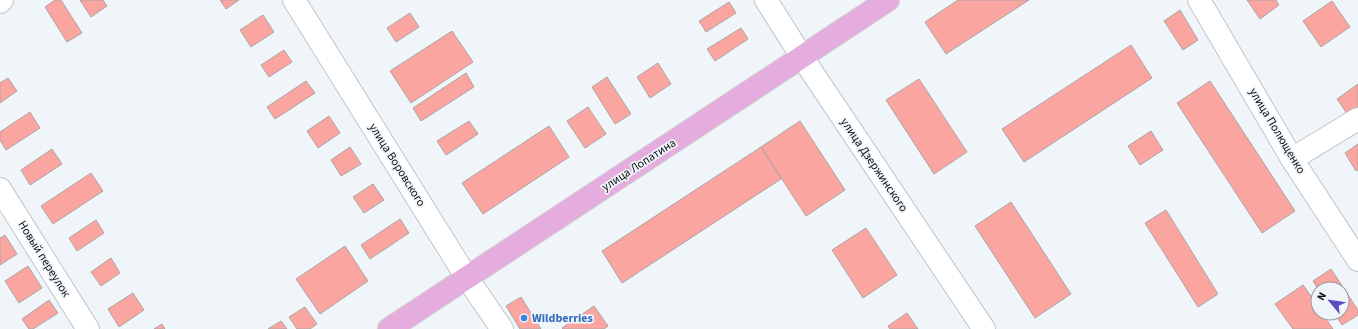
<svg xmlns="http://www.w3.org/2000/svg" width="1358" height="329" viewBox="0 0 1358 329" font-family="'Source Sans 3',sans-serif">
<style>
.building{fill:#fba5a1;stroke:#aca5a4}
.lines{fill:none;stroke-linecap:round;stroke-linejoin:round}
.minor-casing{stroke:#c1c6cb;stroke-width:24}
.major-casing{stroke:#cfcfcf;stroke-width:24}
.minor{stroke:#fff;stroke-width:22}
.major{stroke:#e5adde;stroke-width:22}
.shop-dot{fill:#3f7fe0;stroke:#f0f5fa;stroke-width:1.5}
.labels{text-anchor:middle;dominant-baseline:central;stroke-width:3.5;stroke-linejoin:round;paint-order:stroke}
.street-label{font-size:12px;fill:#0e1011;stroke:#f0f5fa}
.shop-label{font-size:12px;font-weight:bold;fill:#366cbe;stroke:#f0f5fa;text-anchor:start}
</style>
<rect width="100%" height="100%" fill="#f0f5fa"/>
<g class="building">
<path d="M 55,0 L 61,0 L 82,33 L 67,42 L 45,7 Z"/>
<path d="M 80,0 L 103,0 L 107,6 L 91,17 Z"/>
<path d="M 220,0 L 239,0 L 226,9 Z"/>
<path d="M 958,0 L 1029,0 L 946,54 L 925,22 Z"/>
<path d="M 1247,0 L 1276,0 L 1279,5 L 1260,19 Z"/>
<path d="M 1332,1 L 1350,27 L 1321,47 L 1303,21 Z"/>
<path d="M 729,2 L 736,13 L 706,32 L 699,21 Z"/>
<path d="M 1180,10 L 1198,40 L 1183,50 L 1164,21 Z"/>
<path d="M 410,13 L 419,27 L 396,42 L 387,28 Z"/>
<path d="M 263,15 L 274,32 L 251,47 L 240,30 Z"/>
<path d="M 741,28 L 748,39 L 715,61 L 707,49 Z"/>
<path d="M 452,31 L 473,62 L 411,103 L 390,71 Z"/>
<path d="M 1131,45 L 1152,78 L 1024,162 L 1002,129 Z"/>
<path d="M 284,50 L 292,62 L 269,77 L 261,65 Z"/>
<path d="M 658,63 L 671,84 L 650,98 L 637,77 Z"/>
<path d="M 466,73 L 474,87 L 421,121 L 413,108 Z"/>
<path d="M 607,77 L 631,114 L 615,124 L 592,87 Z"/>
<path d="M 8,78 L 17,91 L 0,103 L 0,83 Z"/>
<path d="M 919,79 L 967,152 L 934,174 L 886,100 Z"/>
<path d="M 306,81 L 315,93 L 275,119 L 267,107 Z"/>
<path d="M 1210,81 L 1295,211 L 1262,233 L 1177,103 Z"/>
<path d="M 1358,84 L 1358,108 L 1348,115 L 1337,99 Z"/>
<path d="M 588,107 L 606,134 L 585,148 L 567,121 Z"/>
<path d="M 30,112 L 40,128 L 6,150 L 0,140 L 0,132 Z"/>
<path d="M 329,116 L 340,133 L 318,148 L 307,131 Z"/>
<path d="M 469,121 L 478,134 L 446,155 L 437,141 Z"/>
<path d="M 800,121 L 845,190 L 806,216 L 761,147 Z"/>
<path d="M 549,126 L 569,157 L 483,214 L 462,183 Z"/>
<path d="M 1151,131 L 1163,150 L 1140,165 L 1128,146 Z"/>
<path d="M 1358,144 L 1358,170 L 1356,171 L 1345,153 Z"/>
<path d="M 350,147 L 361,164 L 341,176 L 331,160 Z"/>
<path d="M 761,147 L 781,179 L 622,283 L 602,251 Z"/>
<path d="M 52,149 L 62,164 L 30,185 L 21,170 Z"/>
<path d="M 91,173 L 103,191 L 53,224 L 41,206 Z"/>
<path d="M 373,184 L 384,200 L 364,213 L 353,197 Z"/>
<path d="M 1011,202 L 1071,294 L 1035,318 L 975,226 Z"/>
<path d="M 1166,210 L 1218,294 L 1198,307 L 1145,223 Z"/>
<path d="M 400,219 L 409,233 L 370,259 L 361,245 Z"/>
<path d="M 96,220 L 104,233 L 77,251 L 69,238 Z"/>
<path d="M 866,228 L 897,275 L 863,298 L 832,250 Z"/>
<path d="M 5,235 L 17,254 L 0,265 L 0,238 Z"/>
<path d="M 345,246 L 368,281 L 320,314 L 296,279 Z"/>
<path d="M 111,258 L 120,273 L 101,286 L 91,272 Z"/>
<path d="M 28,266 L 42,288 L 19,303 L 5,281 Z"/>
<path d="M 1331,269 L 1358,310 L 1358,315 L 1342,325 L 1334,313 L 1342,313 L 1342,289 L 1318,289 L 1313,281 Z"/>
<path d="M 1303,285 L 1318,306 L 1318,313 L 1322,313 L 1333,329 L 1293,329 L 1275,304 Z"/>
<path d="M 133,293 L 144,310 L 119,327 L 108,309 Z"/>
<path d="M 521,297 L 541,329 L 520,329 L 506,306 Z"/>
<path d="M 49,300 L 58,313 L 33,329 L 29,329 L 22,319 Z"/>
<path d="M 594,306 L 608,326 L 604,329 L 563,329 L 562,328 Z"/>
<path d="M 305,307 L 317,324 L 310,329 L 297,329 L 289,317 Z"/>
<path d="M 907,313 L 918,329 L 890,329 L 888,326 Z"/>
<path d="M 281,321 L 287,329 L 268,329 Z"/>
<path d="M 162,324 L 165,329 L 154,329 Z"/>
</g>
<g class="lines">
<defs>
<g id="minor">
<path d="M 294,0 L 467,278 L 502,329"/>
<path d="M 766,0 L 802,57 L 984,329"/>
<path d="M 1199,0 L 1292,159 L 1358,260"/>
<path d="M 0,2 L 2,0"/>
<path d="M 1292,159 L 1358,119"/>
<path d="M 0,189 L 88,329"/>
</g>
<path id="major" d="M 389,329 L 888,0"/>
</defs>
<use href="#minor" class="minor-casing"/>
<use href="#major" class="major-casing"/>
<use href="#minor" class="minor"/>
<use href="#major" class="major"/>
</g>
<circle class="shop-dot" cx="524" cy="318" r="4"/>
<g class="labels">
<g class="street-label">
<text transform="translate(1277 131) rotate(59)">улица Полющенко</text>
<text transform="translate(397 165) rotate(58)">улица Воровского</text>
<text transform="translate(639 165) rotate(-33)">улица Лопатина</text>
<text transform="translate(874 165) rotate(56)">улица Дзержинского</text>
<text transform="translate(44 259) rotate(58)">Новый переулок</text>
</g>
<g class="shop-label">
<text x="532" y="318">Wildberries</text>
</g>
</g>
<g transform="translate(1330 301) rotate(299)"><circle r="19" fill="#f0f5fa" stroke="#96999d"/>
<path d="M0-3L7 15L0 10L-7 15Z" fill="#5f4bc3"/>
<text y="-6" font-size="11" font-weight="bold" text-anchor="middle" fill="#0e1011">N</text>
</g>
</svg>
